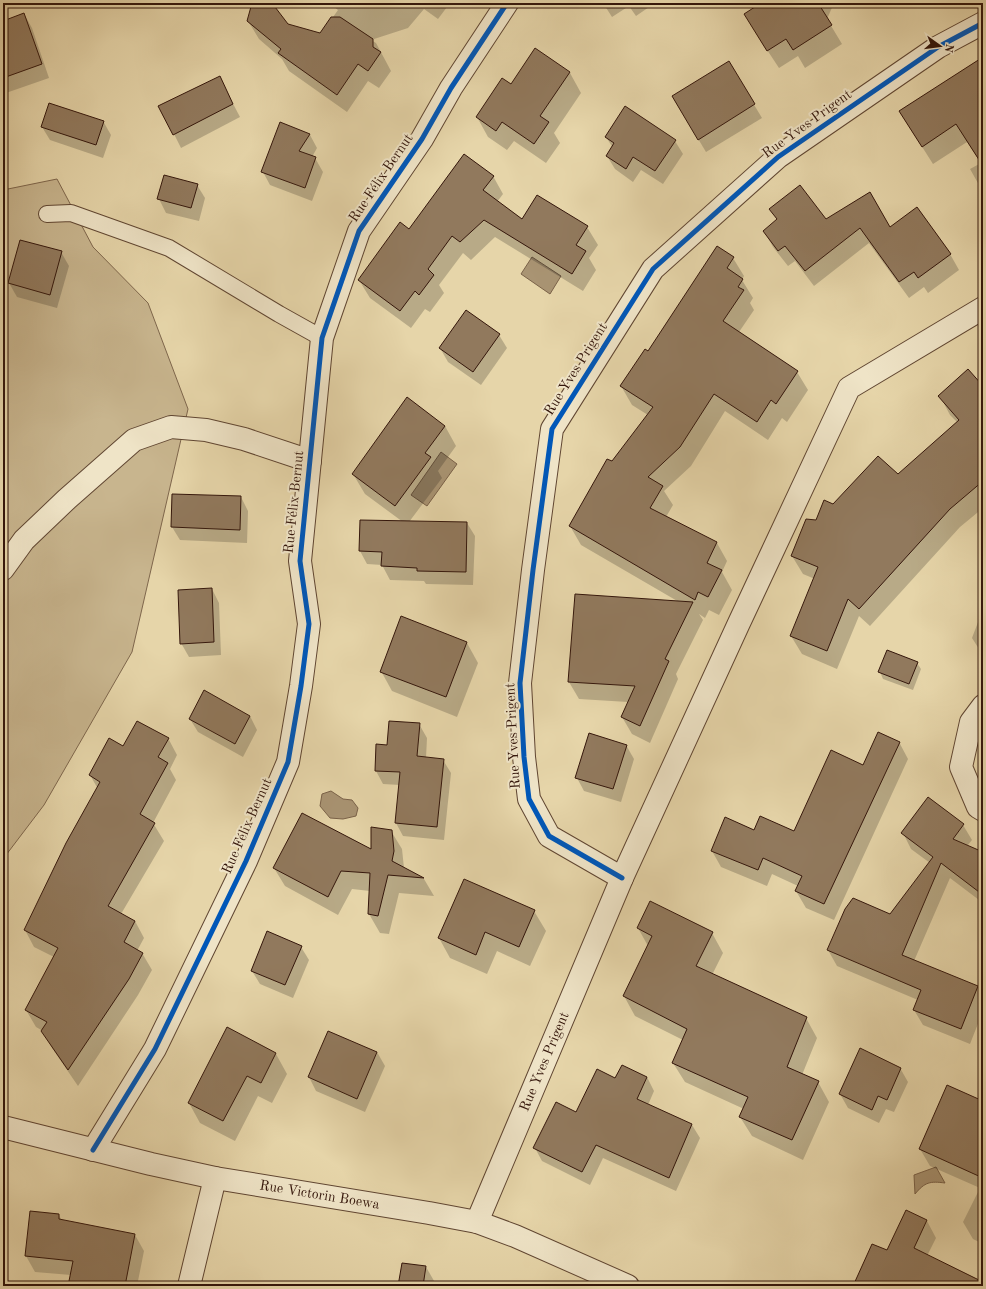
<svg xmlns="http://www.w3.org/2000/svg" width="986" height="1289" viewBox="0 0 986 1289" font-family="'Old Standard TT',serif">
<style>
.green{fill:#c8b58e;stroke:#7e664c}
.water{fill:#a99473;stroke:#7a6249}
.shadow{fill:#0003}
.building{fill:#91795d;stroke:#34160b}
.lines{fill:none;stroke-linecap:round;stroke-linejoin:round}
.service-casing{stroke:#604632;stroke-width:18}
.minor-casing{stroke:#604632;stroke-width:24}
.tertiary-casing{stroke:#604632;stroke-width:24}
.service{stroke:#efe4c7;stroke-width:16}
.minor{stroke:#efe4c7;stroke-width:22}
.tertiary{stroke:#efe4c7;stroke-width:22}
.cycleway-casing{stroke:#efe4c7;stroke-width:8}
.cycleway{stroke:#0057b8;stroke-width:5}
.labels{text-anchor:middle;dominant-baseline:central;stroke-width:4;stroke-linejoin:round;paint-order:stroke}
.street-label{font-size:14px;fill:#34160b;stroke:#efe4c7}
</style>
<rect width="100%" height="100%" fill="#e6d5a9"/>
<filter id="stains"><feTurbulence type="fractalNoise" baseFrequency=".005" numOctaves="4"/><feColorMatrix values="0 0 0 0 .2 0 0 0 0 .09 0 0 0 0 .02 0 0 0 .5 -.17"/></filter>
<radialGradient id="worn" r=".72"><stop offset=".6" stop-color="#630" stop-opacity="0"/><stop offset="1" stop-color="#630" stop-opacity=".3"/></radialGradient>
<path class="green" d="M 57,179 L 93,247 L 148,303 L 188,409 L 132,652 L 44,805 L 3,859 L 3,190 Z"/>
<g class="water">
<path d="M 532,257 L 561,276 L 550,294 L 521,274 Z"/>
<path d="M 441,452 L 457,464 L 427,506 L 411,495 Z"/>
<path d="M 331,791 L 343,799 L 352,800 L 358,808 L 356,816 L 343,819 L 330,818 L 320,806 L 322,794 Z"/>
<path d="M 936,1167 L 945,1183 C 930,1181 925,1182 915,1194 L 914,1175 Z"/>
</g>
<g class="shadow">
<path d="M 257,3 L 270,3 L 287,25 L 321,34 L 338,10 L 329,3 L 450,3 L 438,19 L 424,9 L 408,28 L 371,40 L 376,43 L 391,71 L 379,88 L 368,81 L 347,112 L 289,71 L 282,59 L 259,39 L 248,21 Z"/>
<path d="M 603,3 L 655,3 L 636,16 L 629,6 L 612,17 Z"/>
<path d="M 763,3 L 834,3 L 827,19 L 842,44 L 805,68 L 798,56 L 779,68 L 756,33 Z"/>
<path d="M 24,14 L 32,28 L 49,78 L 3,94 L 3,42 Z"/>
<path d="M 536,50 L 570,73 L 581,93 L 554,133 L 560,143 L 546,163 L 514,141 L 507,150 L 488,137 L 477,117 L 511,86 Z"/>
<path d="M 729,63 L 762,118 L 706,152 L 673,97 Z"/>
<path d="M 983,72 L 983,192 L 970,169 L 981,163 L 967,142 L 933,164 L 900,112 Z"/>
<path d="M 219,77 L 240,117 L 181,148 L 174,134 Z"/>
<path d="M 103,121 L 111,135 L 103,158 L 50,140 L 42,127 Z"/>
<path d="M 280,123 L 310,135 L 317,148 L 312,157 L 315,158 L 323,172 L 312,201 L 270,185 L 263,172 Z"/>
<path d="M 606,137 L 675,141 L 683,154 L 663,184 L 641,170 L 633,182 L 615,169 L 607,156 L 613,148 Z"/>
<path d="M 493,176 L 503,194 L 497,202 L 522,221 L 587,227 L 598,245 L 589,258 L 596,270 L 583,291 L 495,237 L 471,260 L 463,253 L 439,285 L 444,293 L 430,312 L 425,309 L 411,328 L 370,298 L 359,280 L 409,230 Z"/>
<path d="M 197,185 L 205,198 L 199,221 L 166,213 L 159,199 Z"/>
<path d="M 771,209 L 825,220 L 890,229 L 950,254 L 959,270 L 928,293 L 924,287 L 909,298 L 869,243 L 814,286 L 795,261 L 788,266 L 773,247 L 764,231 L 777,220 Z"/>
<path d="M 717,247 L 733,258 L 744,276 L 742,280 L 753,298 L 750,303 L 754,310 L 739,332 L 797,372 L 808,390 L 787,422 L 782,418 L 768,440 L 725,411 L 691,466 L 664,491 L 673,505 L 666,517 L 717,543 L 727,561 L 722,572 L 732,590 L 719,615 L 709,610 L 705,618 L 699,614 L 703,620 L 676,674 L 678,679 L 650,743 L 632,734 L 622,717 L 628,702 L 579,699 L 569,682 L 679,602 L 581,545 L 570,526 L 612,463 L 648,415 L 632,405 L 621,386 L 648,352 Z"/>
<path d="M 61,252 L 69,266 L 57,308 L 17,297 L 9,283 Z"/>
<path d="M 499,335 L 507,348 L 481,385 L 448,362 L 440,348 Z"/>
<path d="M 983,387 L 983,508 L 960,527 L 870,626 L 859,616 L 837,669 L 802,654 L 791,636 L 815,579 L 803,574 L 792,556 L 817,521 L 834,506 L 898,476 L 958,423 L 950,415 L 940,396 Z"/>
<path d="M 445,426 L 456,446 L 438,471 L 442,478 L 409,522 L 467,523 L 475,536 L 473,585 L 426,584 L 424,581 L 390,580 L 382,565 L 367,564 L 360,551 L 403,522 L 365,494 L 353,474 Z"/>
<path d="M 241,497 L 248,511 L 247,543 L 180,540 L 172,527 Z"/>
<path d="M 212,589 L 219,603 L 221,655 L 189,657 L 181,643 Z"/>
<path d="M 983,609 L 983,648 L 979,649 L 972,638 Z"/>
<path d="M 467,643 L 478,663 L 457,717 L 392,691 L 381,671 Z"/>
<path d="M 917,663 L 921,669 L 913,690 L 883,679 L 880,672 Z"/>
<path d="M 250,716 L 257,730 L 243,757 L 198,732 L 190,719 Z"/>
<path d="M 419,724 L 427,738 L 426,758 L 443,760 L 451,773 L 444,840 L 403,836 L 396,823 L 400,785 L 383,784 L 376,771 L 388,746 Z"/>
<path d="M 168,738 L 177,755 L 170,769 L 176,780 L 153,823 L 164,841 L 121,914 L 135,921 L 144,938 L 137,951 L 142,953 L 152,970 L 138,995 L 78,1086 L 52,1048 L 43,1031 L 36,1027 L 26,1010 L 54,957 L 34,947 L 25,930 L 98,789 L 90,775 L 124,747 Z"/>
<path d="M 899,742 L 908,759 L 834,920 L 806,908 L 796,891 L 798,886 L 772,874 L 767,886 L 721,867 L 712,851 L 755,831 L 794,832 L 864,766 Z"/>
<path d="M 626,745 L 634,759 L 621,802 L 584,791 L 577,778 Z"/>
<path d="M 963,825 L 972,840 L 967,846 L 983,854 L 983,903 L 950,878 L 914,961 L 978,987 L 983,996 L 983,1011 L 970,1044 L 923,1025 L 914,1010 L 918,1000 L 837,966 L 828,950 L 890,915 L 930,863 L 911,849 L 903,833 Z"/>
<path d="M 391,831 L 402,849 L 404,868 L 424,879 L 434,896 L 399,893 L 389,934 L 380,933 L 369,914 L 370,891 L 352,889 L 338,915 L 285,886 L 274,868 L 372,851 Z"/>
<path d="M 534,911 L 546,931 L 530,966 L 497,951 L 487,974 L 450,958 L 439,938 Z"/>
<path d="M 638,928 L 712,933 L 723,953 L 712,975 L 806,1018 L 817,1038 L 802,1075 L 818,1082 L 829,1102 L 803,1160 L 752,1136 L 740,1117 L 744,1109 L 685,1082 L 673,1063 L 683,1040 L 635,1016 L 624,996 L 648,946 Z"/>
<path d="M 3,947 L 8,955 L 3,976 Z"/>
<path d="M 301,947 L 309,960 L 293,998 L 260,984 L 252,971 Z"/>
<path d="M 328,1032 L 377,1052 L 385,1066 L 365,1112 L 316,1091 L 309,1077 Z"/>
<path d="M 276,1054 L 287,1074 L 272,1103 L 258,1096 L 235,1141 L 200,1123 L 189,1103 Z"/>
<path d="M 900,1068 L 908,1082 L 894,1112 L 886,1109 L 879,1123 L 848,1108 L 840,1094 Z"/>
<path d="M 647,1077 L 654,1091 L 648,1105 L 692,1125 L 700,1138 L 676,1191 L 603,1158 L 590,1185 L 542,1161 L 535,1148 L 576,1113 Z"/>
<path d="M 948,1086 L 983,1102 L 983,1244 L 973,1239 L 963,1222 L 980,1188 L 930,1166 L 920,1149 Z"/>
<path d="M 907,1212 L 927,1221 L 936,1238 L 927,1256 L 982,1286 L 855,1286 L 888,1252 Z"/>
<path d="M 59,1215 L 62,1221 L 135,1235 L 144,1251 L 137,1286 L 69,1286 L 71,1275 L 35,1272 L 26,1256 Z"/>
<path d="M 426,1267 L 437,1286 L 399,1286 Z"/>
</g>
<g class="building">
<path d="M 252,3 L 272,3 L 288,24 L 320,33 L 331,17 L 340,17 L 373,39 L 373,47 L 381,52 L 368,71 L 358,64 L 337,95 L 278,53 L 281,49 L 247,21 Z"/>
<path d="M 761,3 L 818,3 L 832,25 L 793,50 L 786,39 L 767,51 L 744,14 Z"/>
<path d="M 24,13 L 42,64 L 3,78 L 3,21 Z"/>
<path d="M 535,48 L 570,72 L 540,116 L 549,122 L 534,144 L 502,122 L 496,131 L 476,117 L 502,78 L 511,84 Z"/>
<path d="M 983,57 L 983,166 L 956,124 L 922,147 L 899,111 Z"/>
<path d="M 729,61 L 755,104 L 698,140 L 672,96 Z"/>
<path d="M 220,76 L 233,104 L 173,135 L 158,106 Z"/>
<path d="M 49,103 L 104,121 L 96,145 L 41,127 Z"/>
<path d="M 625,106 L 676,140 L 655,171 L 633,157 L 626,169 L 606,156 L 614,143 L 605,137 Z"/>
<path d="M 280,122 L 310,134 L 299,151 L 316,157 L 305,188 L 261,172 Z"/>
<path d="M 464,154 L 494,176 L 483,190 L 522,219 L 537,195 L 588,226 L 576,245 L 586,251 L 572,274 L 484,220 L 460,242 L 452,236 L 428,269 L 434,275 L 419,295 L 415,291 L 400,311 L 358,280 L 400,222 L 409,229 Z"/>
<path d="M 164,175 L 198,184 L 191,208 L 157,199 Z"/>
<path d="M 800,185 L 826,219 L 870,192 L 890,227 L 917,207 L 951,254 L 918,278 L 914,272 L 899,282 L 860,228 L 805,271 L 785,246 L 778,251 L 763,231 L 777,219 L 769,209 Z"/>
<path d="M 20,240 L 62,251 L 50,295 L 8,283 Z"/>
<path d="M 717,246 L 734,257 L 727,268 L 743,279 L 738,287 L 744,290 L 723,321 L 798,371 L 776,404 L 771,400 L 757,422 L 714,394 L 680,447 L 648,477 L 663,486 L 650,508 L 717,542 L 707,563 L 722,570 L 708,597 L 698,592 L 695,600 L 569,526 L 607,459 L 612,461 L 653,407 L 620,386 L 645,349 L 648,351 Z"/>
<path d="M 466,310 L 500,334 L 473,372 L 439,348 Z"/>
<path d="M 968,369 L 983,386 L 983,481 L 950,509 L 859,609 L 848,599 L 827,651 L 790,636 L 818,567 L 791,556 L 806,519 L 816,520 L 824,500 L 833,504 L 878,456 L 898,474 L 959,420 L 938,396 Z"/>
<path d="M 407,397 L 445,426 L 425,453 L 431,457 L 395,506 L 352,474 Z"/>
<path d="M 172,494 L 241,496 L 240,530 L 171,527 Z"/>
<path d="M 360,520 L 467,522 L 466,572 L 417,571 L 417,568 L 381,566 L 382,552 L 359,551 Z"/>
<path d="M 212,588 L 214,642 L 180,644 L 178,590 Z"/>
<path d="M 575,594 L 693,602 L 665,659 L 669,661 L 640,726 L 621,717 L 635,686 L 568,682 Z"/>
<path d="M 401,616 L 467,642 L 446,697 L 380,672 Z"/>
<path d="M 887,650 L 918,662 L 909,684 L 878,672 Z"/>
<path d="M 204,690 L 250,716 L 235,744 L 189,719 Z"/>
<path d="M 137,721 L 169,738 L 158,757 L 168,763 L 140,814 L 155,823 L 108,906 L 135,921 L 124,942 L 143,953 L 129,979 L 68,1070 L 41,1031 L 47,1022 L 25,1010 L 58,948 L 24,930 L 66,843 L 100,782 L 89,775 L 109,738 L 123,746 Z"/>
<path d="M 389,721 L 420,723 L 417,756 L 444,759 L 437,827 L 395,823 L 400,772 L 375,771 L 376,744 L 387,745 Z"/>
<path d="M 878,732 L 900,742 L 824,904 L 795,891 L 802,876 L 763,858 L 758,870 L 711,851 L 725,817 L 754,830 L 760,816 L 794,831 L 831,750 L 863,765 Z"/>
<path d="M 589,733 L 627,745 L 613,789 L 575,778 Z"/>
<path d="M 928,797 L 964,824 L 953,839 L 983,852 L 983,895 L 941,863 L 902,955 L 978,986 L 961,1029 L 913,1010 L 921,990 L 827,950 L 845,909 L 853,898 L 890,914 L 933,857 L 901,833 Z"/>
<path d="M 302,813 L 371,849 L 371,827 L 392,830 L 394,851 L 392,861 L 424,878 L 388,875 L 378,916 L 368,914 L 370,873 L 341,871 L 328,897 L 273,868 Z"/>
<path d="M 464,879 L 535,910 L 519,947 L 485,932 L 476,955 L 438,938 Z"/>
<path d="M 650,901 L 713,932 L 696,966 L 807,1017 L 787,1067 L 819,1081 L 792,1140 L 739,1117 L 748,1097 L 672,1063 L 687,1029 L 623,996 L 652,936 L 637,928 Z"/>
<path d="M 267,931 L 302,946 L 285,985 L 251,971 Z"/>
<path d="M 227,1027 L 276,1053 L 261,1083 L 247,1076 L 223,1121 L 188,1103 Z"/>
<path d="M 328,1031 L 377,1052 L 357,1099 L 308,1077 Z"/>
<path d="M 860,1048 L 901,1068 L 887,1100 L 878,1096 L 872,1110 L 839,1094 Z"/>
<path d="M 622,1065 L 647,1077 L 637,1099 L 692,1124 L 669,1178 L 596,1145 L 582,1172 L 533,1148 L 556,1102 L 576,1112 L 597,1069 L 615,1078 Z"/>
<path d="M 947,1085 L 983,1101 L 983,1178 L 919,1149 Z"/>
<path d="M 906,1210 L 927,1220 L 914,1248 L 983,1282 L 983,1286 L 853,1286 L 872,1244 L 887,1250 Z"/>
<path d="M 30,1211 L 59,1214 L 59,1219 L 135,1234 L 125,1286 L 68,1286 L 73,1261 L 25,1256 Z"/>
<path d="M 402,1263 L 426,1266 L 423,1286 L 398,1286 Z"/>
</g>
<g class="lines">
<defs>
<path id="service" d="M 47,214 L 71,213 L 169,248 L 279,314 L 322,338"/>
<g id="minor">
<path d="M 3,569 L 24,540 L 67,499 L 134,440 L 171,427 L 206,430 L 244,439 L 310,461"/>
<path d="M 983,706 L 971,722 L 961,767 L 978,807 L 983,810"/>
<path d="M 622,878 L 549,836 L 529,799 L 524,757 L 520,683 L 533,570 L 552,429 L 653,269 L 778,157 L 938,47 L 983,23"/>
<path d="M 93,1150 L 155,1049 L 246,861 L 288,762 L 301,686 L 309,624 L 300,561 L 322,338 L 359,231 L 422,139 L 451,88 L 507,3"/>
<path id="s1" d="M 477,1222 L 622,878 L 739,623 L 849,388 L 983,308"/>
<path d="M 189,1286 L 215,1178"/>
</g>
<g id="tertiary">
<path id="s2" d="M 3,1127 L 151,1164 L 215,1178 L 429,1213 L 477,1222 L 515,1236 L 628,1286"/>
</g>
</defs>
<use href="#service" class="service-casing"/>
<use href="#minor" class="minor-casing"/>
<use href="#tertiary" class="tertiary-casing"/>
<use href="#service" class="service"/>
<use href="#minor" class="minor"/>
<use href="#tertiary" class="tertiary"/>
<defs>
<g id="cycleway">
<path d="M 622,878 L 549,836 L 529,799 L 524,757 L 520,683 L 533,570 L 552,429 L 653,269 L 778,157 L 938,47 L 983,23"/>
<path d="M 93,1150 L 155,1049 L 246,861 L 288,762 L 301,686 L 309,624 L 300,561 L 322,338 L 359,231 L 422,139 L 451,88 L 507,3"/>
</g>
</defs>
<use href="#cycleway" class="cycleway-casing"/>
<use href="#cycleway" class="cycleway"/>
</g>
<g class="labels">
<g class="street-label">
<text transform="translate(807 124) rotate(-36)">Rue Yves Prigent</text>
<text transform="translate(381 178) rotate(-56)">Rue Félix Bernut</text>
<text transform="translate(576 369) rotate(-58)">Rue Yves Prigent</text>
<text transform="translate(294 502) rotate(-84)">Rue Félix Bernut</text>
<text transform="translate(513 736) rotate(-93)">Rue Yves Prigent</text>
<text transform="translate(247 826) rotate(-66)">Rue Félix Bernut</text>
<text stroke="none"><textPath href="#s1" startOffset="174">Rue Yves Prigent</textPath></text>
<text stroke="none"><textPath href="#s2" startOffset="324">Rue Victorin Boewa</textPath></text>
</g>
</g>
<rect width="986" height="1289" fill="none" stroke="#e6d5a9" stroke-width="16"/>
<rect x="4" y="4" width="978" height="1281" fill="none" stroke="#34160b" stroke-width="2"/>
<rect x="8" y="8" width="970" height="1273" fill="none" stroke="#34160b"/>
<g transform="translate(940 46) rotate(104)" stroke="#efe4c7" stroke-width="3" paint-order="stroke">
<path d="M0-3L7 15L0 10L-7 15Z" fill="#34160b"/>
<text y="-6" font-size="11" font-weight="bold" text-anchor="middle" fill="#34160b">N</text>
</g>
<rect width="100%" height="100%" filter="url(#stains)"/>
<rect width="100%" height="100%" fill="url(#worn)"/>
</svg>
